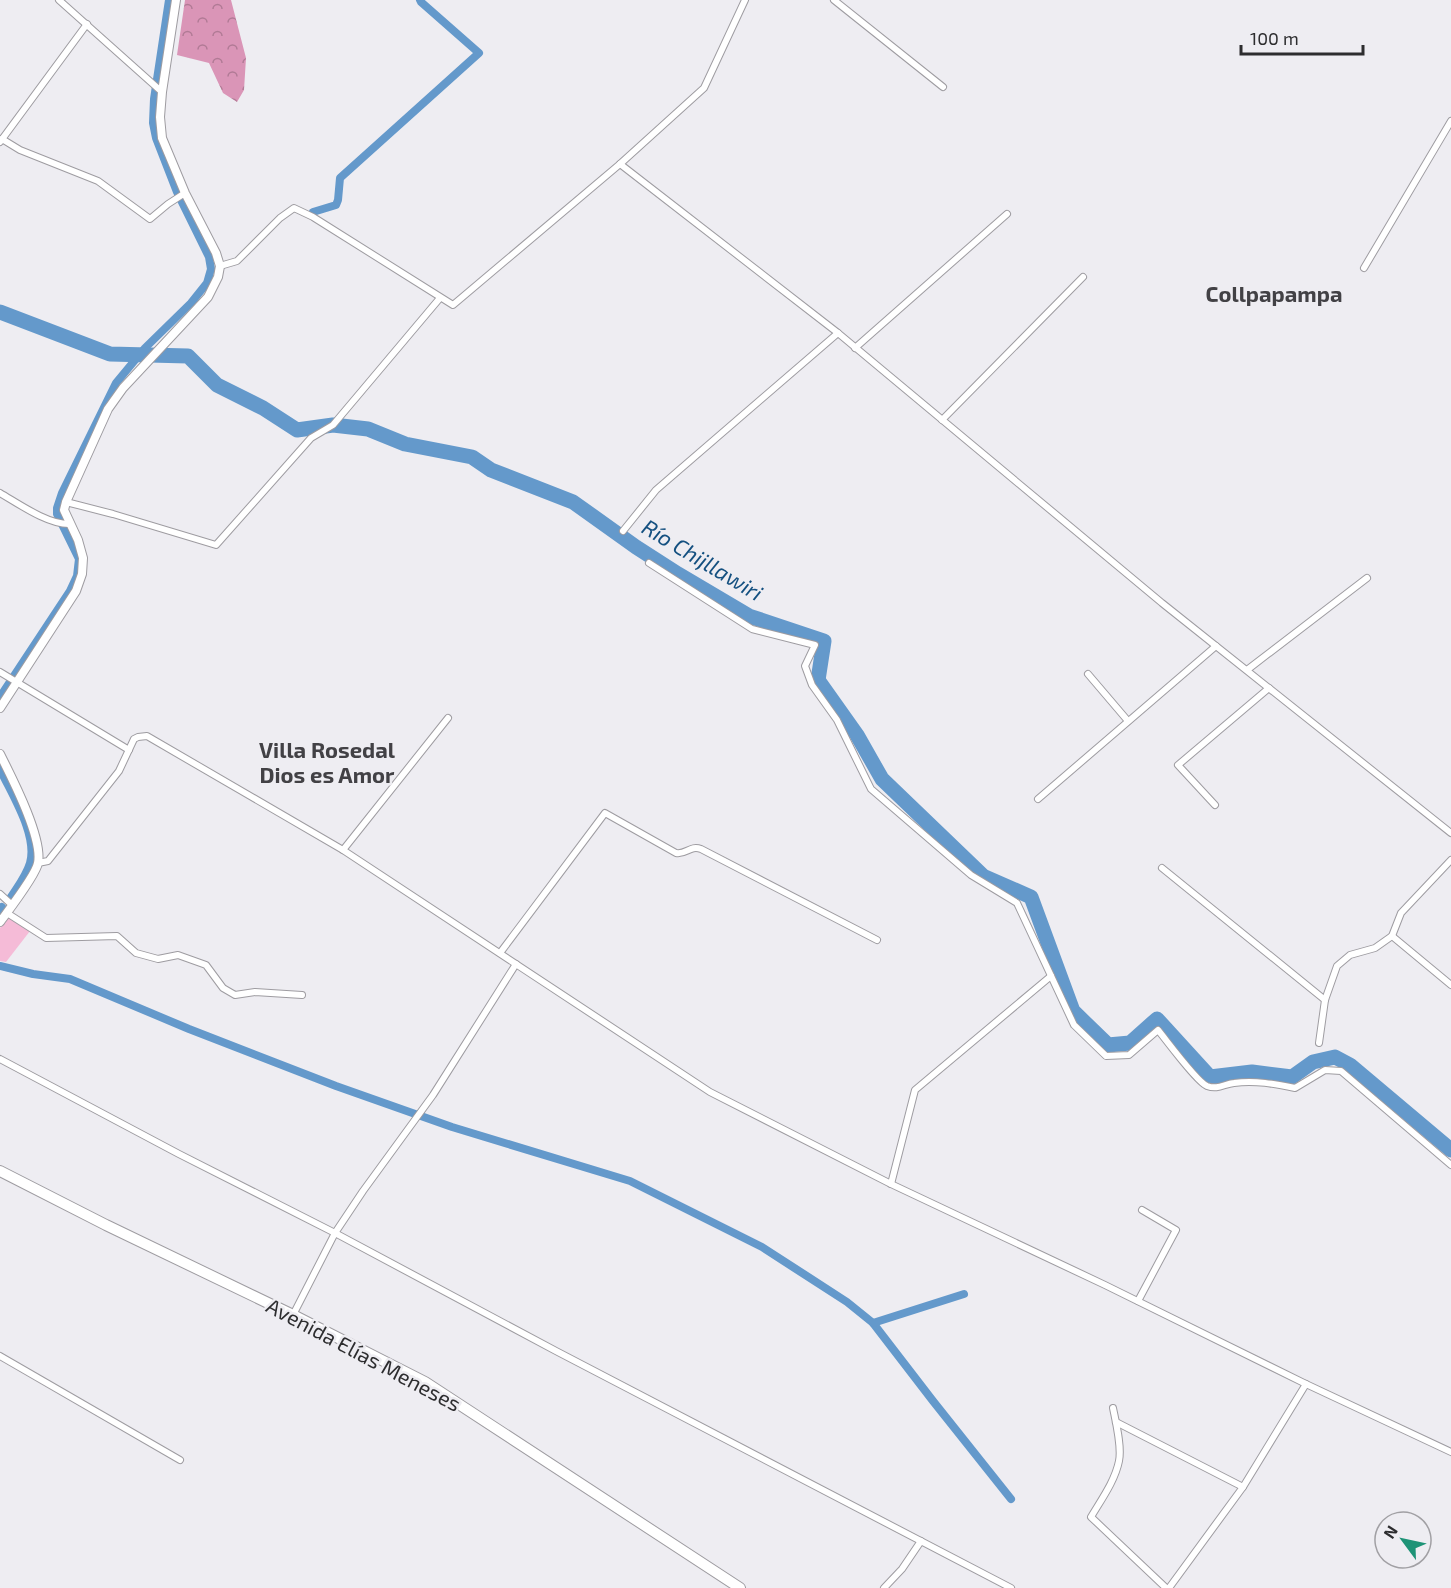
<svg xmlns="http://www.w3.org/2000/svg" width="1451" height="1588" viewBox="0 0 1451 1588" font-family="'Exo 2',sans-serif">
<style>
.forest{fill:url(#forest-crowns)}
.park{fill:#f5bbd7}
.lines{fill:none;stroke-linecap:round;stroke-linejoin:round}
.canal{stroke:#6499cb;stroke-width:8}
.river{stroke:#6499cb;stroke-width:15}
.minor-casing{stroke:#9e9ca1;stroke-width:8}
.tertiary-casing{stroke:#9e9ca1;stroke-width:10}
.primary-casing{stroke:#9e9ca1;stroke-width:12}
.minor{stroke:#fff;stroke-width:6}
.tertiary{stroke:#fff;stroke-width:8}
.primary{stroke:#fff;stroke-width:10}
.labels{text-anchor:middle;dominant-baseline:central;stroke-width:5;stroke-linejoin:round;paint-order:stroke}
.street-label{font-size:21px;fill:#2d2d2f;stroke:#eeedf2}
.neighbourhood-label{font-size:22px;font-weight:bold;fill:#424145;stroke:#eeedf2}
.water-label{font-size:22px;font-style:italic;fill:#145080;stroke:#eeedf2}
</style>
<defs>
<pattern id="forest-crowns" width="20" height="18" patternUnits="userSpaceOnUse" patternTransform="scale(1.5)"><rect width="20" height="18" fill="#da95b7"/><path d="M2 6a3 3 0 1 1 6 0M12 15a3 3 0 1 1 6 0" fill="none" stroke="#b17a95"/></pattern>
</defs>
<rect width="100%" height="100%" fill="#eeedf2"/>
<path class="forest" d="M 185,0 L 231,0 L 246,58 L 244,90 L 237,102 L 223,93 L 209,63 L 177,55 Z"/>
<path class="park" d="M 8,917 L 30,931 L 6,962 L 0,961 L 0,928 Z"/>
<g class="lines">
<g class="canal">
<path d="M 313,212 L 336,205 L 338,200 L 340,178 L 479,53 L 421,2 L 420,0"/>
<path d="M 0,697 L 70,591 L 77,576 L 79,559 L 57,514 L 57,508 L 62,493 L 116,383 L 145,348 L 191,303 L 207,283 L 211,269 L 209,257 L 177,192 L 156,138 L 153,123 L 154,99 L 169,0"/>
<path d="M 0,769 C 12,795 38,835 30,863 C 26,876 18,886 11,897"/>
<path d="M 0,910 L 2,907"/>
<path d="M 0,966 L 33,974 L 70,979 L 189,1029 L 336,1086 L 452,1127 L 630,1181 L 762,1247 L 847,1302 L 873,1323 L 933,1401 L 1011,1499"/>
<path d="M 873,1323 L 964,1294"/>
</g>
<path class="river" d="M 0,312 L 110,354 L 188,356 L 217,385 L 263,408 L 297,430 L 333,425 L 368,429 L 405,444 L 472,457 L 491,470 L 573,502 L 636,547 L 678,574 L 749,616 L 824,641 L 818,680 L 857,735 L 882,779 L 983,876 L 1031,897 L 1073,1011 L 1108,1045 L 1130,1043 L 1157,1019 L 1210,1077 L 1252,1072 L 1292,1077 L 1313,1062 L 1335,1057 L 1350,1065 L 1451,1150"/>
<defs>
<g id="minor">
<path d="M 59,0 L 162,92"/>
<path d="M 834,0 L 943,87"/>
<path d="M 2,139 L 20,150 L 98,181 L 150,219 L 168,204 L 185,193"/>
<path d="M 0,142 L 87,24"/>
<path d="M 620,164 L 838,333 L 1162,603 L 1451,833"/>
<path d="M 220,266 L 237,261 L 280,218 L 294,208 L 313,217 L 453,305 L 620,164 L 704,88 L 745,0"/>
<path d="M 1364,268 L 1451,121"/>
<path d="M 855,348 L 1007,214"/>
<path d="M 942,420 L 1083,277"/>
<path d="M 0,493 C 19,504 47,524 69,524"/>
<path d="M 66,502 L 113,514 L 216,545 L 311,438 L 333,425 L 440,298"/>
<path d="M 623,531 L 656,490 L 838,333"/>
<path d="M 649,563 L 752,629 L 815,645 L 805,666 L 812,685 L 837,720 L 871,789 L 971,875 L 1017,903 L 1074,1025 L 1106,1056 L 1129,1055 L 1158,1030 C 1167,1041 1197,1082 1207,1086 C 1218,1090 1224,1084 1234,1083 C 1255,1080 1275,1084 1295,1088 L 1325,1070 L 1341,1071 L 1451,1165"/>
<path d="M 1247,670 L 1367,578"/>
<path d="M 0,672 L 129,750"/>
<path d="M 1088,674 L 1128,721"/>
<path d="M 1038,799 L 1216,646"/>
<path d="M 1215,805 L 1178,765 L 1269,688"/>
<path d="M 343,850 L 448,718"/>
<path d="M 38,863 L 48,861 L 119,771 L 134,739 L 138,737 L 147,736 L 343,850 L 710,1092 L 891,1184 L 1105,1285 L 1306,1384 L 1451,1452"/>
<path d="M 1162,868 L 1325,1000"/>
<path d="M 0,894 L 12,905"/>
<path d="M 7,913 L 46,938 L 117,936 L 136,953 L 158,959 L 178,955 L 206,965 L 223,988 L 235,995 L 255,992 L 302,995"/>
<path d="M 1392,936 L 1451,985"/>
<path d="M 500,953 L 605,813 L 676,853 C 686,855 690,845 701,849 L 877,940"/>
<path d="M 1319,1043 L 1325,1000 L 1337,966 L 1350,955 L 1375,948 L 1392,936 L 1401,913 L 1451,860"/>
<path d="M 0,1059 L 179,1154 L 335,1233 L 556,1351 L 1011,1588"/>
<path d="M 891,1184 L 915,1090 L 1051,976"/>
<path d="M 1138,1301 L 1176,1230 L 1142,1210"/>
<path d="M 293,1315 L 335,1233 L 363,1191 L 433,1095 L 516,964"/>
<path d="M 0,1356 L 180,1460"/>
<path d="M 1113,1408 C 1116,1423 1122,1447 1119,1461 C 1115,1481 1101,1500 1091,1517 L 1166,1588"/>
<path d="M 1116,1422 L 1243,1487"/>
<path d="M 884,1588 L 902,1569 L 921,1541"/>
<path d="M 1169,1588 L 1243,1487 L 1306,1384"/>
</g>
<g id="tertiary">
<path d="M 0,708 L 76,591 L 82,574 L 83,558 L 78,540 L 64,510 L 66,502 L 108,409 L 123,388 L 208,297 L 218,277 L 220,266 L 216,253 L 185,193 L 162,138 L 160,117 L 162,92 L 176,0"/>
<path d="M 0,754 C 12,778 43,838 38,863 C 36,875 8,911 0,922"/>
</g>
<path id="primary" d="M 0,1171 L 106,1225 L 293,1315 L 425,1382 L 740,1588"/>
</defs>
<use href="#minor" class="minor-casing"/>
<use href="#tertiary" class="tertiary-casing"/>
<use href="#primary" class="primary-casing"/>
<use href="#minor" class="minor"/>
<use href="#tertiary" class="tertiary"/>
<use href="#primary" class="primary"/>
</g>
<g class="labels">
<g class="street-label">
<text transform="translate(364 1354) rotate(28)">Avenida Elías Meneses</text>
</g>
<g class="neighbourhood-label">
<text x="1274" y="293">Collpapampa</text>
<text x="327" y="749">Villa Rosedal<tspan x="327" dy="25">Dios es Amor</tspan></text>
</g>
<g class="water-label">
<text transform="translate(703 559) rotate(31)">Río Chijllawiri</text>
</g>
</g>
<g transform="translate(1403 1540) rotate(303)"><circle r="28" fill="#eeedf2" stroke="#a1a0a4" stroke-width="1.5"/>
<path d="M0-4.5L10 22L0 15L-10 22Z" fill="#1e9377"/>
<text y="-9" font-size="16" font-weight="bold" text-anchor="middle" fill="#2d2d2f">N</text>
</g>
<path d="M1241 45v9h122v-9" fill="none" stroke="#2d2d2f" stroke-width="3"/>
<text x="1250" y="45" font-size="18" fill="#2d2d2f" stroke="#eeedf2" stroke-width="4.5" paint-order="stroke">100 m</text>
</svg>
